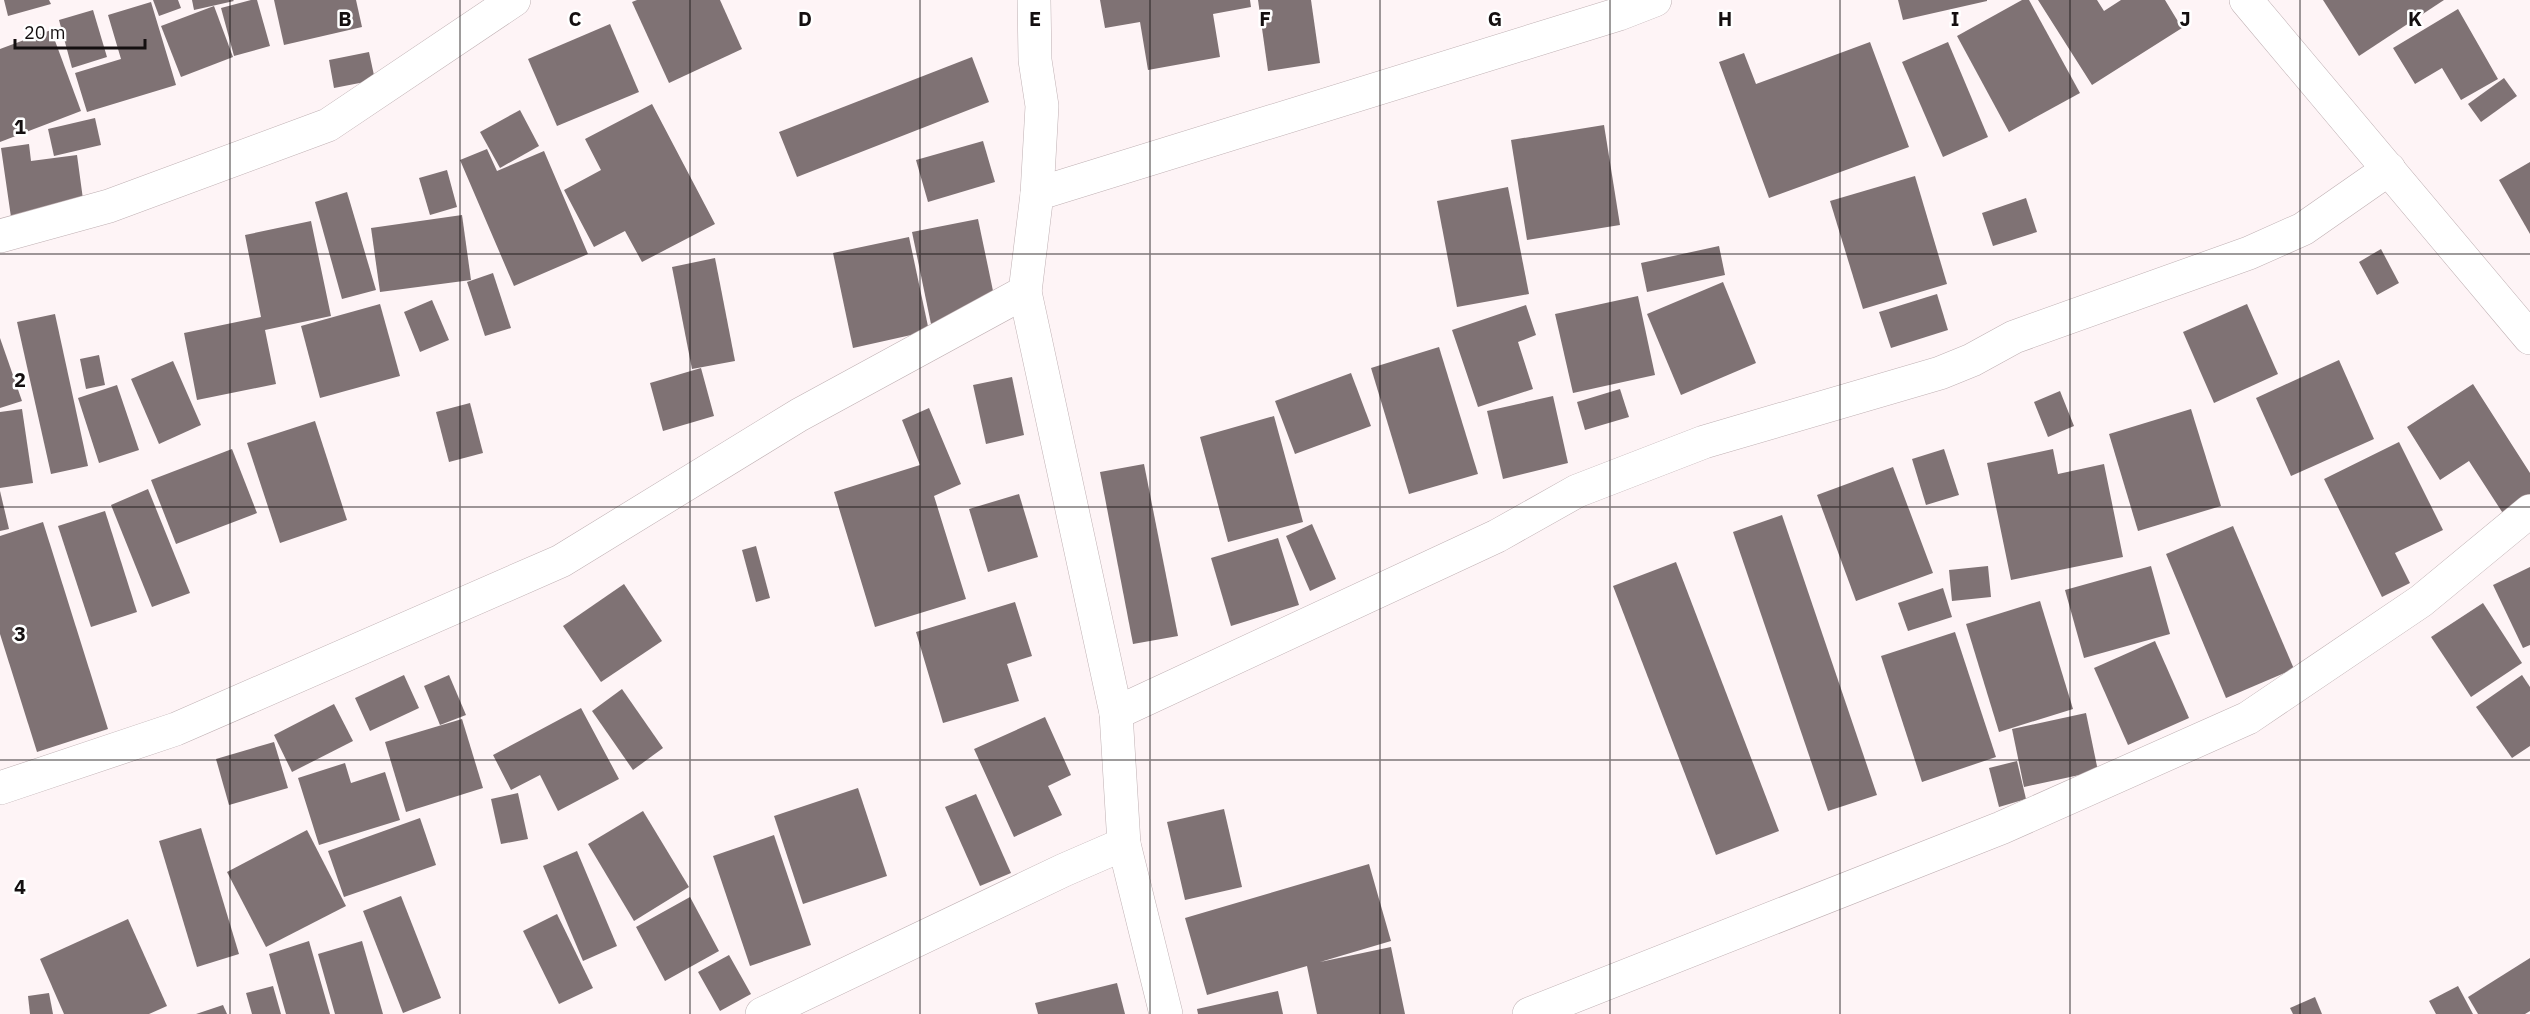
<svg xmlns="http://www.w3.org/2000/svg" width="2530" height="1014" viewBox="0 0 2530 1014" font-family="'IBM Plex Sans',sans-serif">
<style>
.building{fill:#7f7274}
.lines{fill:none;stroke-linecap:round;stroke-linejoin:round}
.street-casing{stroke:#bfb0b3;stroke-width:34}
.secondary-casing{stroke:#bfb0b3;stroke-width:34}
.street{stroke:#fff;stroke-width:33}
.secondary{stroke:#fff;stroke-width:33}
.grid{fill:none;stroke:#140f10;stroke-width:1.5;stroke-opacity:0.55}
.grid-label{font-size:20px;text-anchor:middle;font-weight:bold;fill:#140f10;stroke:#fff;stroke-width:5;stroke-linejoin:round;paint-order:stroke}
</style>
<rect width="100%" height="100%" fill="#fef4f6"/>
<g class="building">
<path d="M 4,0 L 49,0 L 51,4 L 8,16 Z"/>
<path d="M 153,0 L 178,0 L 181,8 L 159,16 Z"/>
<path d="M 192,0 L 233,0 L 234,1 L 194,10 Z"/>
<path d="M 251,0 L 257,0 L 270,46 L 234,56 L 221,8 Z"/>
<path d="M 274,0 L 356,0 L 362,27 L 284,45 Z"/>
<path d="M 637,0 L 720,0 L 742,49 L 669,83 L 632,2 Z"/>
<path d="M 1100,0 L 1250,0 L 1251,7 L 1213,14 L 1220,57 L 1148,70 L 1140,22 L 1105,28 Z"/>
<path d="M 1258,0 L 1311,0 L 1320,63 L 1268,71 Z"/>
<path d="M 1898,0 L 1987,0 L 1987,1 L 1903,20 Z"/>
<path d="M 2022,0 L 2029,0 L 2080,93 L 2009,132 L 1957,36 Z"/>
<path d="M 2038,0 L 2097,0 L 2104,11 L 2121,0 L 2165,0 L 2182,28 L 2092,85 Z"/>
<path d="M 2323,0 L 2444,0 L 2359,56 Z"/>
<path d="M 151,2 L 176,85 L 87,112 L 75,73 L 121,59 L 108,15 Z"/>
<path d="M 214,6 L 233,57 L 181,77 L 161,26 Z"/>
<path d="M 2458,9 L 2498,79 L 2461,100 L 2442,68 L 2415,84 L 2393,48 Z"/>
<path d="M 93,10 L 107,57 L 72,68 L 59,20 Z"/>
<path d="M 610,24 L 639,92 L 557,126 L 528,59 Z"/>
<path d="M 51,30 L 81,111 L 0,142 L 0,49 Z"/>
<path d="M 1870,42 L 1909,147 L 1769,198 L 1719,62 L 1744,53 L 1756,84 Z"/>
<path d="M 1948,42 L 1988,137 L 1943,157 L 1902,62 Z"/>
<path d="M 369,52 L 375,80 L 334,88 L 329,60 Z"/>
<path d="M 972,57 L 989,102 L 797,177 L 779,132 Z"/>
<path d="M 2504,78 L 2517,96 L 2481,122 L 2468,104 Z"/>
<path d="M 652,104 L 715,224 L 642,262 L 625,231 L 594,247 L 564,190 L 601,170 L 585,139 Z"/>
<path d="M 520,110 L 539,146 L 500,168 L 480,132 Z"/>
<path d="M 95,118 L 101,145 L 54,156 L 48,129 Z"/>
<path d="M 1604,125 L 1620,225 L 1527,240 L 1511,140 Z"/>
<path d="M 983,141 L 995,182 L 928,202 L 916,160 Z"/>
<path d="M 29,144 L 31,161 L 77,155 L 85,214 L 12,224 L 1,148 Z"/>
<path d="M 487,149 L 497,171 L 544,151 L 588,254 L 514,286 L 460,160 Z"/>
<path d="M 2530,162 L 2530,234 L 2499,180 Z"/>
<path d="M 447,170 L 457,207 L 430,215 L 419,178 Z"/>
<path d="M 1915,176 L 1947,284 L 1863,309 L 1830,201 Z"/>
<path d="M 1508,187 L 1529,294 L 1457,307 L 1437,201 Z"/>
<path d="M 347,192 L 376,290 L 342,299 L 315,202 Z"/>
<path d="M 2026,198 L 2037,232 L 1993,246 L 1982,213 Z"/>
<path d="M 462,215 L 471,280 L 380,292 L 371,228 Z"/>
<path d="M 978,219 L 997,310 L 931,324 L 912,232 Z"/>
<path d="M 311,221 L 331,316 L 265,330 L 276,384 L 197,400 L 184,333 L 261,317 L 245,235 Z"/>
<path d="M 909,237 L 929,331 L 853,348 L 833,253 Z"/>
<path d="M 1719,246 L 1725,275 L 1647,292 L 1641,263 Z"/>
<path d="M 2381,249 L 2399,283 L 2377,295 L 2359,262 Z"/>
<path d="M 715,258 L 735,361 L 692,369 L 672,267 Z"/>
<path d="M 493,273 L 511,328 L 485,336 L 467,282 Z"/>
<path d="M 1723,282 L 1756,363 L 1681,395 L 1647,314 Z"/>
<path d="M 1937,294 L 1948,330 L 1891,348 L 1879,312 Z"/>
<path d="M 1638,296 L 1655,375 L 1573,393 L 1555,314 Z"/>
<path d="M 432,300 L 449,340 L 420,352 L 404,312 Z"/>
<path d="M 380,304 L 400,376 L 320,398 L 301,326 Z"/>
<path d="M 2247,304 L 2278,374 L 2214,403 L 2183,332 Z"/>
<path d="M 1526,305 L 1536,335 L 1518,342 L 1533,389 L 1478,407 L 1452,330 Z"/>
<path d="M 55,314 L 88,466 L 51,474 L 17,322 Z"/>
<path d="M 0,338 L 22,401 L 0,408 Z"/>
<path d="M 1439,347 L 1478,474 L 1409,494 L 1371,368 Z"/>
<path d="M 99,355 L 105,385 L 86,389 L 80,359 Z"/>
<path d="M 2339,360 L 2374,439 L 2291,476 L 2256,398 Z"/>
<path d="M 173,361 L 201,425 L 159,444 L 131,379 Z"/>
<path d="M 701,368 L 714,416 L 663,431 L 650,383 Z"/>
<path d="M 1351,373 L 1371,426 L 1295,454 L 1275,401 Z"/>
<path d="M 1012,377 L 1024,435 L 986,444 L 973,385 Z"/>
<path d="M 2473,384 L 2530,473 L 2530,502 L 2506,518 L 2469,461 L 2440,480 L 2407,427 Z"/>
<path d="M 117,385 L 139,450 L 99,463 L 78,398 Z"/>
<path d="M 1620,389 L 1629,417 L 1585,430 L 1577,402 Z"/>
<path d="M 2060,391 L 2074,426 L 2048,437 L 2034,402 Z"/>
<path d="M 1553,396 L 1568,463 L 1503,479 L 1487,411 Z"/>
<path d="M 470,403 L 483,453 L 449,462 L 436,412 Z"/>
<path d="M 929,408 L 961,484 L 934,496 L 966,599 L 875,627 L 834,492 L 920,465 L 902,420 Z"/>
<path d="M 22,409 L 33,483 L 0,488 L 0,412 Z"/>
<path d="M 2191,409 L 2221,506 L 2138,531 L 2109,434 Z"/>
<path d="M 1274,416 L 1303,522 L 1228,542 L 1200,437 Z"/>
<path d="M 315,421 L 347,520 L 280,543 L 247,443 Z"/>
<path d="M 2399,442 L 2443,530 L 2395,553 L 2410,583 L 2382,597 L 2324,479 Z"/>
<path d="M 232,449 L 257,513 L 176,544 L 151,480 Z"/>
<path d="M 1944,449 L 1959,495 L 1926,505 L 1912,459 Z"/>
<path d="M 2053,449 L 2058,474 L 2104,464 L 2123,557 L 2011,580 L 1987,463 Z"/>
<path d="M 1144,464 L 1178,636 L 1133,644 L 1100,472 Z"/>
<path d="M 1893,467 L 1933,573 L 1856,601 L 1817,495 Z"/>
<path d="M 148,489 L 190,593 L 152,607 L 111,505 Z"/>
<path d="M 0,491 L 9,529 L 0,531 Z"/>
<path d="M 1019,494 L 1038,557 L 988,572 L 969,509 Z"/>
<path d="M 105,511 L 137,612 L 91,627 L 58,526 Z"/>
<path d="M 1782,515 L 1877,795 L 1828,811 L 1733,532 Z"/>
<path d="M 43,522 L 108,729 L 37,752 L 0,634 L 0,536 Z"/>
<path d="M 1312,524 L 1336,579 L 1310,591 L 1286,536 Z"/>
<path d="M 2233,526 L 2294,669 L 2226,698 L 2166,554 Z"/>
<path d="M 1278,538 L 1299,605 L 1231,626 L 1211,558 Z"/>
<path d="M 756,546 L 770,598 L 756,602 L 742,550 Z"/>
<path d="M 1676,562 L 1779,831 L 1716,855 L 1613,586 Z"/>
<path d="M 1988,566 L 1991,597 L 1952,601 L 1949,570 Z"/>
<path d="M 2151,566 L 2170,634 L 2084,658 L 2065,590 Z"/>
<path d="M 2530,567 L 2530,645 L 2523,648 L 2493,585 Z"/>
<path d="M 624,584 L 662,641 L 601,682 L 563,626 Z"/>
<path d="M 1943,588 L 1952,617 L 1908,631 L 1898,603 Z"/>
<path d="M 2040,601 L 2073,709 L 1999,732 L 1966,624 Z"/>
<path d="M 1015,602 L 1032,656 L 1007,664 L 1019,701 L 943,723 L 916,632 Z"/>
<path d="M 2483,603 L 2522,663 L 2471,697 L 2431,637 Z"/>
<path d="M 1955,632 L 1996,757 L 1922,782 L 1881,656 Z"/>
<path d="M 2155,641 L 2189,718 L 2128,745 L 2094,668 Z"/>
<path d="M 404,675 L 419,708 L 370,731 L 355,698 Z"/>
<path d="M 449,675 L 466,715 L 440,725 L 424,686 Z"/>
<path d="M 2522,675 L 2530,687 L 2530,746 L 2512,758 L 2476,707 Z"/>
<path d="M 622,689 L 663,748 L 633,770 L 592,711 Z"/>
<path d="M 334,704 L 353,741 L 292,772 L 274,735 Z"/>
<path d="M 581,708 L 619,779 L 558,811 L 540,775 L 511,790 L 493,755 Z"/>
<path d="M 2086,713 L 2098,771 L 2024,787 L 2012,729 Z"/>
<path d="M 1045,717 L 1071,775 L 1048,786 L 1062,815 L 1014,837 L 974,749 Z"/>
<path d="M 462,719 L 483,788 L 406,812 L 385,742 Z"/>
<path d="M 274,742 L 288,788 L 229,805 L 216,759 Z"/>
<path d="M 2017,761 L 2026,799 L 1999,807 L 1989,768 Z"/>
<path d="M 345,763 L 351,783 L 385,772 L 400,820 L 319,845 L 298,778 Z"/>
<path d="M 858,788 L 887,876 L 803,904 L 774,816 Z"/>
<path d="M 518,793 L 528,839 L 501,844 L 491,799 Z"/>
<path d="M 976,794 L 1011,873 L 980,886 L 945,807 Z"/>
<path d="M 1224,809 L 1242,887 L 1185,900 L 1167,822 Z"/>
<path d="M 643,811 L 689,887 L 634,921 L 588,844 Z"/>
<path d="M 420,818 L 436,865 L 344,897 L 328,851 Z"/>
<path d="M 201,828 L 239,954 L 197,967 L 159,841 Z"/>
<path d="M 307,830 L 346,906 L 266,947 L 227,872 Z"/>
<path d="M 774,835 L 811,945 L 750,966 L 713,856 Z"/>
<path d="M 577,851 L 617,946 L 583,961 L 543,866 Z"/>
<path d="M 1369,864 L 1391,941 L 1320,962 L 1391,947 L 1405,1014 L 1317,1014 L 1307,966 L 1207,995 L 1185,918 Z"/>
<path d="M 401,896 L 441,998 L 403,1013 L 363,911 Z"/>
<path d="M 690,897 L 719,951 L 665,981 L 636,927 Z"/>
<path d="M 557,914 L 593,988 L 559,1004 L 523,931 Z"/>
<path d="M 128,919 L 167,1006 L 149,1014 L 64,1014 L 40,959 Z"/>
<path d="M 309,941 L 330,1014 L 286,1014 L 269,954 Z"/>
<path d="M 362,941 L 383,1014 L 335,1014 L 318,954 Z"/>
<path d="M 729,955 L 751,994 L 720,1011 L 698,972 Z"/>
<path d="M 2530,958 L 2530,1011 L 2525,1014 L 2478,1014 L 2468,997 Z"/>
<path d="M 1117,983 L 1125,1014 L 1038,1014 L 1035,1003 Z"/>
<path d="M 273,986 L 281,1014 L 252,1014 L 246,993 Z"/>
<path d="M 2458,986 L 2473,1014 L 2436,1014 L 2429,1001 Z"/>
<path d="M 1278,991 L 1283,1014 L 1198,1014 L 1197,1009 Z"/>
<path d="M 49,993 L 53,1014 L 30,1014 L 28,996 Z"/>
<path d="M 2315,997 L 2322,1014 L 2293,1014 L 2290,1008 Z"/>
<path d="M 223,1005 L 227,1014 L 196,1014 Z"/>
</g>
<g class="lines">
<defs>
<g id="street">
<path d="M 1034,0 L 1035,60 L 1042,106 L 1037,194"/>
<path d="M 0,236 L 109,206 L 328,125 L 514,0"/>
<path d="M 1025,292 L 1116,713"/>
<path d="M 0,788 L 176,729 L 561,561 L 799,415 L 1025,292 L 1037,194 L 1619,14 L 1655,0"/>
<path d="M 1124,844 L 1166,1014"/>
<path d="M 762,1014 L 1064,870 L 1124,844 L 1116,713 L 1497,536 L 1577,491 L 1704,442 L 1940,373 L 1972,360 L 2014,337 L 2249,253 L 2303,229 L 2389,169"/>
<path d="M 1529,1014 L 2001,828 L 2248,718 L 2421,601 L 2530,511"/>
</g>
<path id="secondary" d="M 2246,0 L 2530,338"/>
</defs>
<use href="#street" class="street-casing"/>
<use href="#secondary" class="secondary-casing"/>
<use href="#street" class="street"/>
<use href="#secondary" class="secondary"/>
</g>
<path class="grid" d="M 230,0 L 230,1014M 460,0 L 460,1014M 690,0 L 690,1014M 920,0 L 920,1014M 1150,0 L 1150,1014M 1380,0 L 1380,1014M 1610,0 L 1610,1014M 1840,0 L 1840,1014M 2070,0 L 2070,1014M 2300,0 L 2300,1014M 0,254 L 2530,254M 0,507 L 2530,507M 0,760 L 2530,760"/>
<g class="grid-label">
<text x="345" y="26">B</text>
<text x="575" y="26">C</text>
<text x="805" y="26">D</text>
<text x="1035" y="26">E</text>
<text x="1265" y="26">F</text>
<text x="1495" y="26">G</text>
<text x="1725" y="26">H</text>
<text x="1955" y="26">I</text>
<text x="2185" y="26">J</text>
<text x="2415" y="26">K</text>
<text x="20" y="134">1</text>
<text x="20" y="387">2</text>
<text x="20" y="641">3</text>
<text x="20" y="894">4</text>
</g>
<path d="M15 39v9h130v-9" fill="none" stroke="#140f10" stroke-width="3"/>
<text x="24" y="39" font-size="18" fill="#140f10" stroke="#ffffff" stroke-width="4.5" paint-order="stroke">20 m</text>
</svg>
